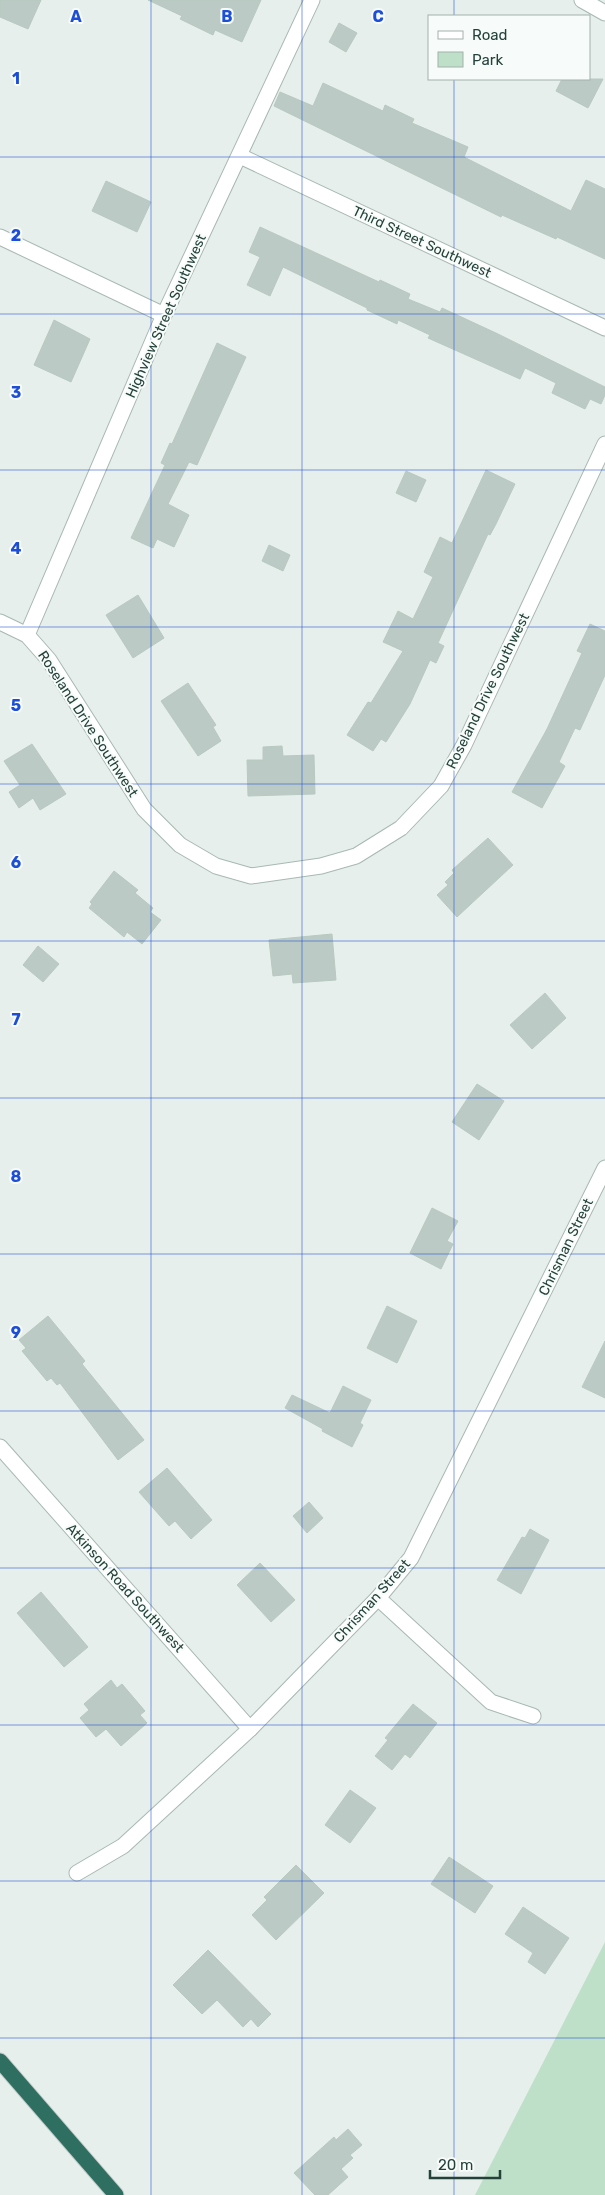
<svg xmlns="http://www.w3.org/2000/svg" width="605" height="2195" viewBox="0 0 605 2195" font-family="Rubik,sans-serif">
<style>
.green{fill:#bfe0c8}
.building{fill:#bbcac4;stroke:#b8c9c2}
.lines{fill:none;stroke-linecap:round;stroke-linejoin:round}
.minor-casing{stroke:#a8b8b2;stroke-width:17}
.highway-casing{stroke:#c2cac8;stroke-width:17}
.minor{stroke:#fff;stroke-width:15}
.highway{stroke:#2f6f62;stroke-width:15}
.grid{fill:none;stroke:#1d4ed8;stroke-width:1;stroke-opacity:0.55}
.labels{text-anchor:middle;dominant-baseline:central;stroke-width:4;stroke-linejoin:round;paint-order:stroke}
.street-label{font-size:14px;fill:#24423a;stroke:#f7fbf9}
.grid-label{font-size:16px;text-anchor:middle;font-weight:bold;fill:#1d4ed8;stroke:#f7fbf9;stroke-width:4;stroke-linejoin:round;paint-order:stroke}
</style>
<rect width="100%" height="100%" fill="#e6efeb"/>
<path class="green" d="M 605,1942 L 605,2195 L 475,2195 Z"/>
<g class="building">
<path d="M 0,0 L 41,0 L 28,29 L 0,17 Z"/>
<path d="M 148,0 L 261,0 L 242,42 L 215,30 L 213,35 L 180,19 L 182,16 Z"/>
<path d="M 339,23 L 357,33 L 346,52 L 329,42 Z"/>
<path d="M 562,79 L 603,79 L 588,108 L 556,91 Z"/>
<path d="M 323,83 L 383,111 L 385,105 L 414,119 L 412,123 L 468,147 L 464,157 L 571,211 L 586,180 L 605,189 L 605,259 L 557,237 L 556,239 L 502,215 L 501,217 L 274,106 L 280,92 L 313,106 Z"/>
<path d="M 106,181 L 151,202 L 137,232 L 92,211 Z"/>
<path d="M 260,227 L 379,282 L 380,280 L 410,294 L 408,299 L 440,312 L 442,308 L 498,334 L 605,387 L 605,395 L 601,404 L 590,399 L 585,409 L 552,393 L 556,383 L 525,368 L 520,379 L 428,338 L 430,335 L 398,320 L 397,324 L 367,310 L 367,308 L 283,267 L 270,296 L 247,285 L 260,257 L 249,252 Z"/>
<path d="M 54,320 L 90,339 L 71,382 L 34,365 Z"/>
<path d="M 217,343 L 246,357 L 197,465 L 189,462 L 168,504 L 189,515 L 174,547 L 157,539 L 153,548 L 131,538 L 165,465 L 161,463 L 170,443 L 172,444 Z"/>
<path d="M 486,470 L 515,484 L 496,524 L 490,535 L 488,534 L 438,643 L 444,646 L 436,663 L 430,660 L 410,704 L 386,742 L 381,739 L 373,751 L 347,735 L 368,702 L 371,703 L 403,651 L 383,642 L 398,611 L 413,619 L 433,577 L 424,572 L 440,537 L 452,543 Z"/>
<path d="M 406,471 L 426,480 L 416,502 L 396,493 Z"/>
<path d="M 269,545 L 290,555 L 283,571 L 262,561 Z"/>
<path d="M 138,595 L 164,638 L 133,658 L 106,615 Z"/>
<path d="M 590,624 L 605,631 L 605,675 L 580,730 L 575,728 L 559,762 L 565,766 L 542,808 L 512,792 L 547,729 L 582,653 L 577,651 Z"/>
<path d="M 188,683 L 216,725 L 213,727 L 221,741 L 198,756 L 161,701 Z"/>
<path d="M 32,744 L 66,794 L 40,810 L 33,798 L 19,808 L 9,792 L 20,785 L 4,761 Z"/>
<path d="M 282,746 L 283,756 L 314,755 L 315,794 L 248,796 L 247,760 L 263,760 L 263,747 Z"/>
<path d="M 488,838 L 513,865 L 457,917 L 437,895 L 448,885 L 445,882 L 454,873 L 452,870 Z"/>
<path d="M 114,871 L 138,890 L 135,893 L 153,908 L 150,912 L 161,920 L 142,944 L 127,932 L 124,937 L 89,908 L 92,904 L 90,902 Z"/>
<path d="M 332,934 L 336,980 L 293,983 L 292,974 L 273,976 L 269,940 Z"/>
<path d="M 38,946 L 59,964 L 43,982 L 23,965 Z"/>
<path d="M 545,993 L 566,1018 L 532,1049 L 510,1025 Z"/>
<path d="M 477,1084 L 504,1101 L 479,1140 L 452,1122 Z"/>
<path d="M 432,1208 L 458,1221 L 447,1241 L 453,1244 L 441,1269 L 410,1253 Z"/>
<path d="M 387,1306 L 417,1321 L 397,1363 L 367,1348 Z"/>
<path d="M 48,1316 L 85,1361 L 82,1364 L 144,1440 L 118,1460 L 60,1383 L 57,1385 L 51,1378 L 47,1381 L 22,1351 L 26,1348 L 19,1340 Z"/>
<path d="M 605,1341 L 605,1398 L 582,1387 Z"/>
<path d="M 343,1386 L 371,1400 L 360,1423 L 363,1425 L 352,1447 L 322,1431 L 323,1429 L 285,1408 L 292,1395 L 330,1413 Z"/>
<path d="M 167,1468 L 212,1520 L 191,1539 L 175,1521 L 169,1526 L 139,1492 Z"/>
<path d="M 309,1502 L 323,1518 L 307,1533 L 293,1516 Z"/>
<path d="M 530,1529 L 549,1540 L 521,1594 L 497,1580 L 522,1537 L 525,1538 Z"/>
<path d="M 260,1563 L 295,1600 L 271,1622 L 237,1585 Z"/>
<path d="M 41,1592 L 88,1647 L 64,1667 L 17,1613 Z"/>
<path d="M 111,1680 L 117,1688 L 122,1684 L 145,1711 L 140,1715 L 147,1723 L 121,1746 L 106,1729 L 96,1737 L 80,1718 L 89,1710 L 84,1704 Z"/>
<path d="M 413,1704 L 437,1723 L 410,1758 L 405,1754 L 392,1770 L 375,1756 L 388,1740 L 385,1738 Z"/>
<path d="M 350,1790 L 376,1808 L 350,1843 L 325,1825 Z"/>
<path d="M 449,1857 L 493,1886 L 475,1913 L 431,1884 Z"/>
<path d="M 296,1865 L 324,1893 L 276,1940 L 252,1915 L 267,1900 L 264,1897 Z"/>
<path d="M 523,1907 L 569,1938 L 545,1974 L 528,1962 L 533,1953 L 505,1934 Z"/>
<path d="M 208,1950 L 271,2014 L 258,2027 L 251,2019 L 243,2027 L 217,2000 L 202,2014 L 173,1985 Z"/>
<path d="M 348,2129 L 362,2145 L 350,2155 L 353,2158 L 341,2169 L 348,2177 L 328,2195 L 315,2195 L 294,2173 L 334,2137 L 336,2140 Z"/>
</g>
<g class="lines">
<defs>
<g id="minor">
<path d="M 582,0 L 605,13"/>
<path d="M 240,156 L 605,328"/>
<path d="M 0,237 L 164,315"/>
<path d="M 0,622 L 27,635 L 49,660 L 144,809 L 180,845 L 216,866 L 251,876 L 321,866 L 356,856 L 401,828 L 441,786 L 464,745 L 605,444"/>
<path d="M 27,635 L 164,315 L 312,0"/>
<path d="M 0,1447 L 250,1729"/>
<path d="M 378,1598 L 491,1702 L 533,1716"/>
<path d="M 77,1873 L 123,1846 L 250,1729 L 378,1598 L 411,1558 L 605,1168"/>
</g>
<path id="highway" d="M 0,2061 L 116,2195"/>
</defs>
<use href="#minor" class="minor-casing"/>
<use href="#highway" class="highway-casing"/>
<use href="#minor" class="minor"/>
<use href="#highway" class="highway"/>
</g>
<path class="grid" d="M 151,0 L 151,2195M 302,0 L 302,2195M 454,0 L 454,16M 454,79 L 454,2195M 0,157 L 605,157M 0,314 L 605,314M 0,470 L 605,470M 0,627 L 605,627M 0,784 L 605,784M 0,941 L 605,941M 0,1098 L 605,1098M 0,1254 L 605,1254M 0,1411 L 605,1411M 0,1568 L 605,1568M 0,1725 L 605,1725M 0,1881 L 605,1881M 0,2038 L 605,2038"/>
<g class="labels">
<g class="street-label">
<text transform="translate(422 242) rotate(25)">Third Street Southwest</text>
<text transform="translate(166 316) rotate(-66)">Highview Street Southwest</text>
<text transform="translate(488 691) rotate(-64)">Roseland Drive Southwest</text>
<text transform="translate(88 724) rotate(57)">Roseland Drive Southwest</text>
<text transform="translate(566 1247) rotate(-64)">Chrisman Street</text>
<text transform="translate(125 1588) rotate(48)">Atkinson Road Southwest</text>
<text transform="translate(372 1601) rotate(-48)">Chrisman Street</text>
</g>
</g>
<g class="grid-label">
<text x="76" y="22">A</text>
<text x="227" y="22">B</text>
<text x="378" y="22">C</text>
<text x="16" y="84">1</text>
<text x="16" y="241">2</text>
<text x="16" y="398">3</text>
<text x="16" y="554">4</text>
<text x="16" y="711">5</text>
<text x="16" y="868">6</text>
<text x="16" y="1025">7</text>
<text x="16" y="1182">8</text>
<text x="16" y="1338">9</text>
</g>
<rect x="428" y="15" width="162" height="65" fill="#f7fbf9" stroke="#a3b1ad"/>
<rect x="438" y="31" width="25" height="8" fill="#ffffff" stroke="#a3b1ad"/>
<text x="472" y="40" font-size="15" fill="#24423a">Road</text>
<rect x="438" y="52" width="25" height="15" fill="#bfe0c8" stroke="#a3b1ad"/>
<text x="472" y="65" font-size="15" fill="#24423a">Park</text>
<path d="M430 2170v8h70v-8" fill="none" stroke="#24423a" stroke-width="2.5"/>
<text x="438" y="2170" font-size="15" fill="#24423a" stroke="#f7fbf9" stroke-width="4" paint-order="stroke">20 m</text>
</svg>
